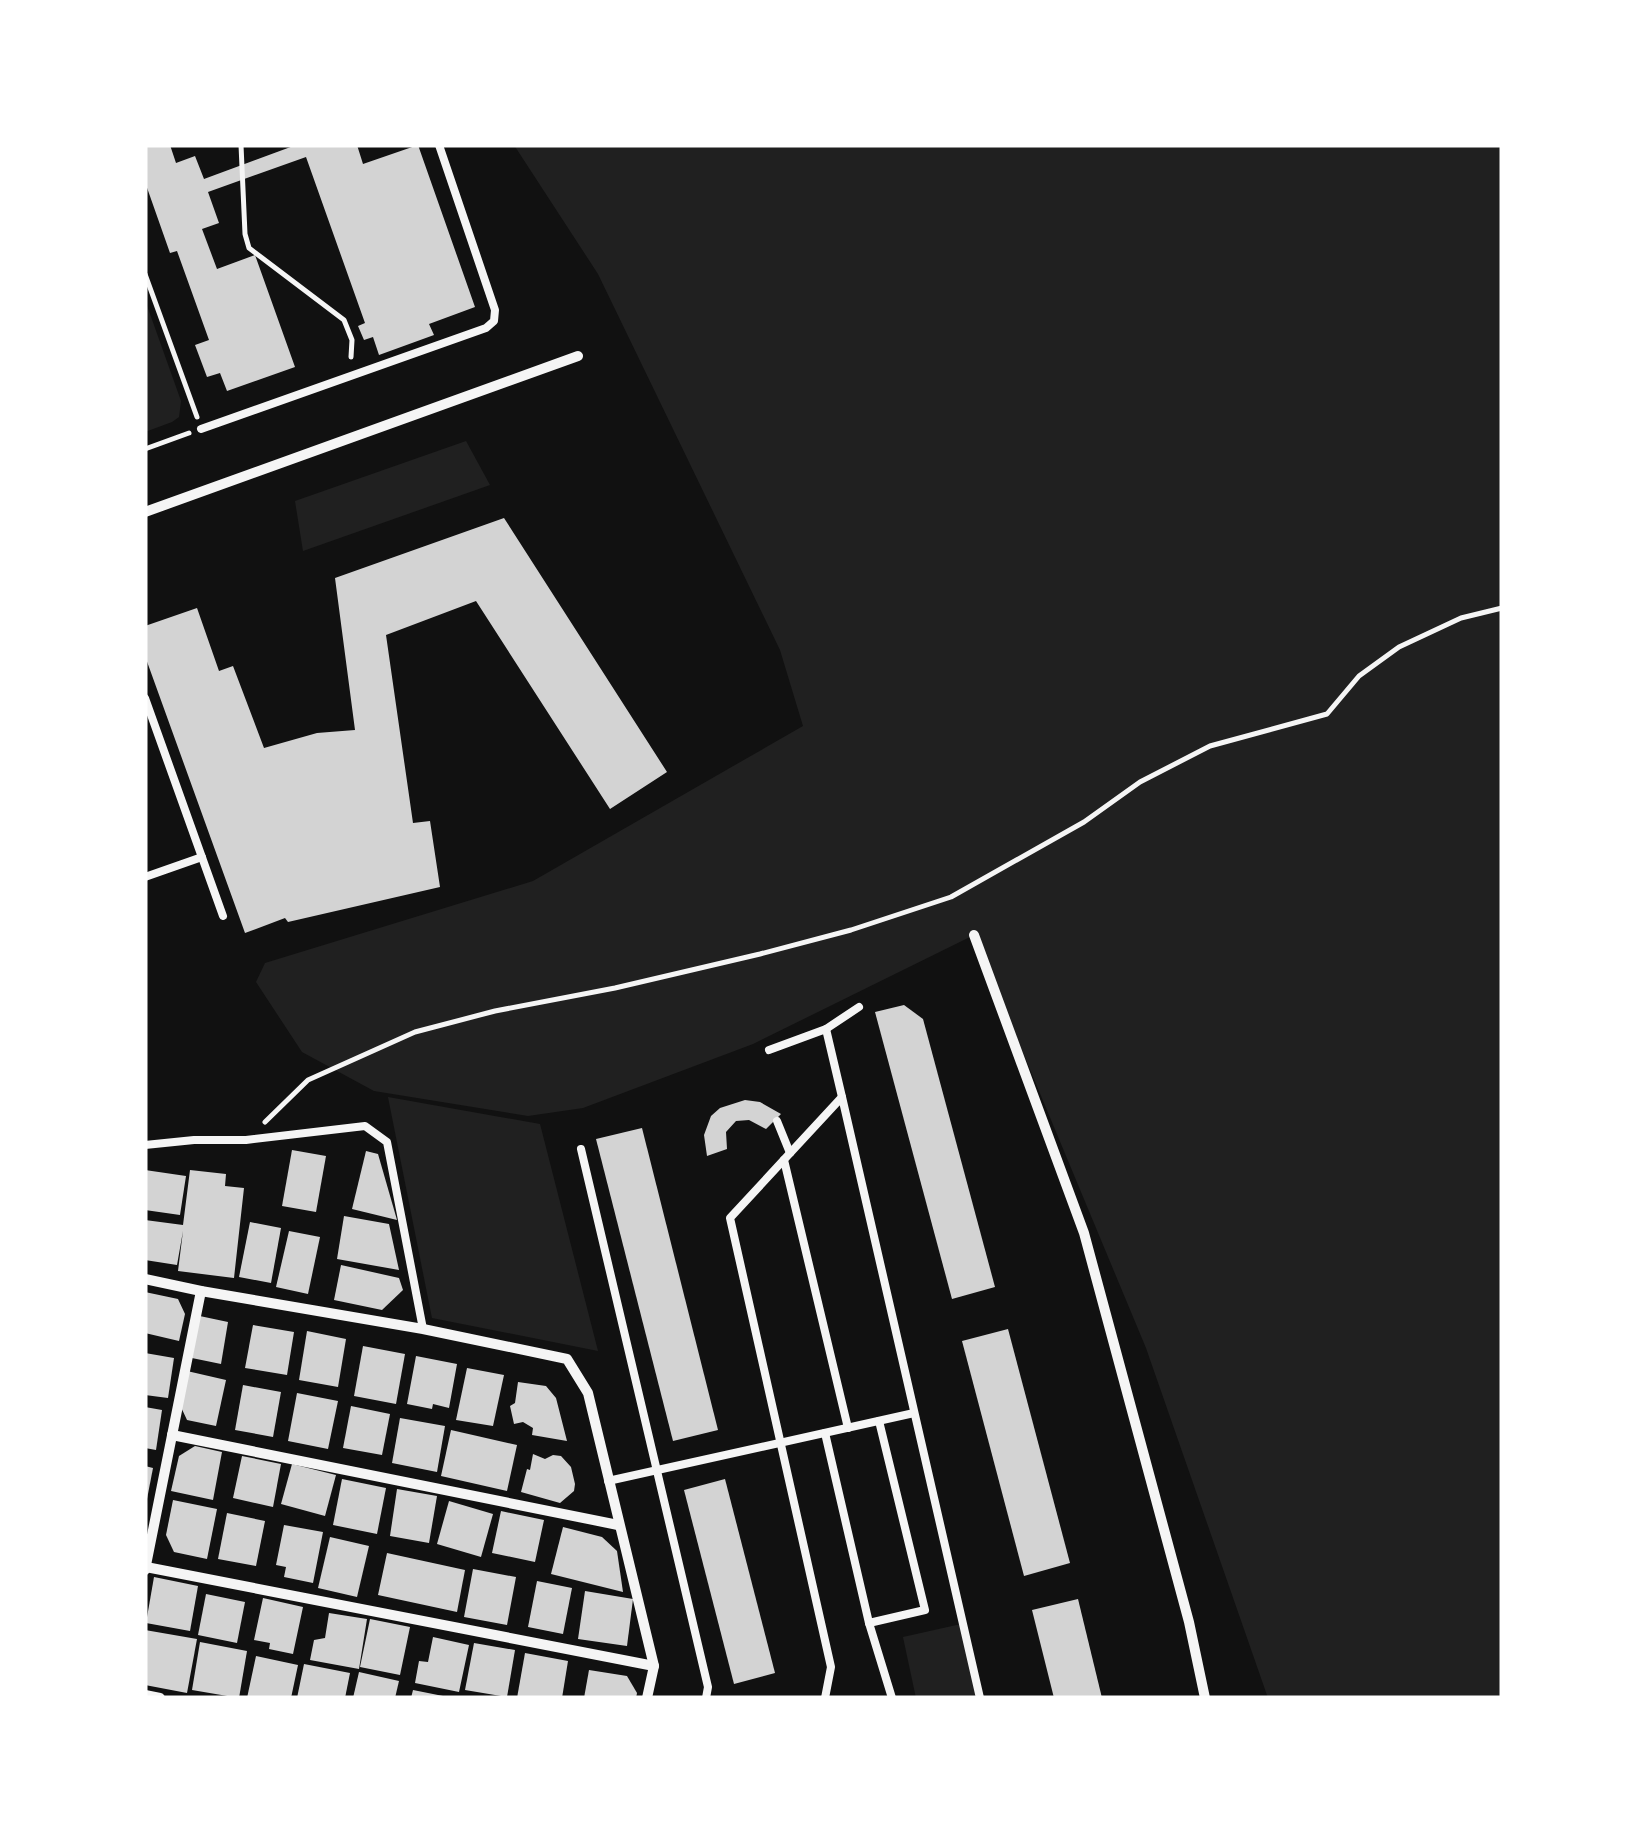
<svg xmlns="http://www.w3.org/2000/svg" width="1647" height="1843" viewBox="0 0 1647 1843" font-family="Spectral,serif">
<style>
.green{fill:#202020}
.building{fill:#d3d3d3}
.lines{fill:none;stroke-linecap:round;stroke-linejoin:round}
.path{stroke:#f5f5f5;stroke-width:5}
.service{stroke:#f5f5f5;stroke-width:8}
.minor{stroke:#f5f5f5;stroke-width:10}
</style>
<rect width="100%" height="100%" fill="#111"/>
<g class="green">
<path d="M 514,145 L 1502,145 L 1502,1698 L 1268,1698 L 1146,1348 L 974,935 L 753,1044 L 583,1108 L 528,1116 L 374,1091 L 302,1052 L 256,982 L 265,963 L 533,881 L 803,726 L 780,650 L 598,274 Z"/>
<path d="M 145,300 L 181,401 L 179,417 L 172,422 L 145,432 Z"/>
<path d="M 466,441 L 490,485 L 303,551 L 295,501 Z"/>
<path d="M 388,1097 L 540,1124 L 598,1351 L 432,1318 Z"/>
<path d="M 961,1624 L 977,1698 L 916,1698 L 903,1637 Z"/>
</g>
<g class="building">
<path d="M 145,145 L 170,145 L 176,163 L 195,156 L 204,179 L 296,145 L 357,145 L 363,164 L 418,145 L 475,307 L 429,324 L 434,335 L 379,355 L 373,337 L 364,340 L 358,326 L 365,323 L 306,157 L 208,192 L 219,223 L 202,229 L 217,269 L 255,255 L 295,367 L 227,391 L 220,373 L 207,377 L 195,345 L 209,340 L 177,251 L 170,253 L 145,182 Z"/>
<path d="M 504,518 L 667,772 L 610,809 L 476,601 L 386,635 L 413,823 L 430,821 L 440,887 L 288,922 L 285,918 L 245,933 L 145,656 L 145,626 L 197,608 L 219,671 L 233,666 L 264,748 L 317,733 L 355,730 L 335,578 Z"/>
<path d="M 904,1005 L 923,1019 L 995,1287 L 952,1299 L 875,1012 Z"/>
<path d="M 745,1100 L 760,1102 L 781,1114 L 766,1129 L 749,1120 L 736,1121 L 726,1132 L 727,1149 L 707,1156 L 704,1135 L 711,1116 L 720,1108 Z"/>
<path d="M 642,1128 L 718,1430 L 673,1441 L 596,1139 Z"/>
<path d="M 292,1150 L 326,1156 L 316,1212 L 282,1206 Z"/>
<path d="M 366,1151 L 378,1154 L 397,1220 L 352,1209 Z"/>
<path d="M 145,1170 L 186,1176 L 180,1215 L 145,1210 Z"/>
<path d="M 190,1170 L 226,1174 L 225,1186 L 244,1188 L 234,1278 L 178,1271 L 183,1231 L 177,1265 L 145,1260 L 145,1220 L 183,1225 Z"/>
<path d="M 344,1216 L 389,1224 L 399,1270 L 337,1259 Z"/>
<path d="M 250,1222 L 281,1228 L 271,1283 L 239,1277 Z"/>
<path d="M 289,1231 L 320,1237 L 308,1294 L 276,1287 Z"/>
<path d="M 341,1265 L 399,1278 L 403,1290 L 382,1310 L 334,1300 Z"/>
<path d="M 145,1292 L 178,1299 L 185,1314 L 179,1341 L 145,1333 Z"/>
<path d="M 195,1315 L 228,1322 L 221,1364 L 187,1357 Z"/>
<path d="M 253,1325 L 294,1332 L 287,1375 L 245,1368 Z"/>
<path d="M 1008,1329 L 1070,1563 L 1024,1576 L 962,1341 Z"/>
<path d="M 307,1331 L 346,1339 L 338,1387 L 299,1380 Z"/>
<path d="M 363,1346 L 405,1354 L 396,1404 L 354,1396 Z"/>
<path d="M 145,1353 L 174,1358 L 168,1398 L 145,1395 Z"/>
<path d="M 416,1356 L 457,1364 L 449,1408 L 433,1404 L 432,1409 L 407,1404 Z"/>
<path d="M 467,1368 L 504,1375 L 493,1426 L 456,1420 Z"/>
<path d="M 187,1371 L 226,1380 L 216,1426 L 187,1420 L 180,1405 Z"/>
<path d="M 518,1382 L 546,1386 L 556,1398 L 567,1441 L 532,1435 L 533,1428 L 523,1422 L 514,1424 L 510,1406 L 515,1403 Z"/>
<path d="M 243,1385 L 281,1392 L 273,1437 L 235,1430 Z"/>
<path d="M 297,1393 L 338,1401 L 328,1449 L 288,1441 Z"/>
<path d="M 351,1406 L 390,1414 L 382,1455 L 343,1448 Z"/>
<path d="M 145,1407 L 162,1410 L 156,1450 L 145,1448 Z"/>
<path d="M 400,1418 L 445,1426 L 437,1472 L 392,1463 Z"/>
<path d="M 451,1430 L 517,1445 L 507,1491 L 441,1476 Z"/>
<path d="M 195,1446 L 222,1452 L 213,1500 L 171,1491 L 179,1456 Z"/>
<path d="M 533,1454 L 545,1459 L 553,1455 L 561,1456 L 571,1467 L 575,1484 L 574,1491 L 560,1503 L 521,1492 L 527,1469 L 530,1470 Z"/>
<path d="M 242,1456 L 281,1464 L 273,1507 L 233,1498 Z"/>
<path d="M 292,1464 L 336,1475 L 325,1516 L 281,1504 Z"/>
<path d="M 145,1466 L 153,1468 L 147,1499 L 145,1499 Z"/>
<path d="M 342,1479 L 386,1488 L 377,1534 L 333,1525 Z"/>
<path d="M 725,1479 L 775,1673 L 734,1684 L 684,1490 Z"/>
<path d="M 397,1489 L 437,1496 L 429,1543 L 390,1536 Z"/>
<path d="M 173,1500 L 217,1509 L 207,1559 L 174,1552 L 166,1535 Z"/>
<path d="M 449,1501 L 493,1514 L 481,1557 L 437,1544 Z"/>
<path d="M 501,1511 L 544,1520 L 535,1562 L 492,1553 Z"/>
<path d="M 227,1513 L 265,1521 L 256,1566 L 218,1559 Z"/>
<path d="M 284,1525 L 323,1532 L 313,1583 L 284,1577 L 286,1567 L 276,1565 Z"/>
<path d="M 563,1527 L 602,1537 L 617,1551 L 623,1592 L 551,1574 Z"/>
<path d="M 330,1537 L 369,1546 L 357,1597 L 318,1588 Z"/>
<path d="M 387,1553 L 465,1570 L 457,1612 L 378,1595 Z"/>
<path d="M 473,1569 L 516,1577 L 507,1625 L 464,1617 Z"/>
<path d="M 154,1577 L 198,1586 L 190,1631 L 146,1623 Z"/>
<path d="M 537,1581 L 572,1588 L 563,1634 L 528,1627 Z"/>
<path d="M 585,1591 L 633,1599 L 627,1646 L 578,1639 Z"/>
<path d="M 206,1594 L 245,1602 L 237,1643 L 198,1635 Z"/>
<path d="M 263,1598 L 303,1607 L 293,1654 L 269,1649 L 270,1643 L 254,1640 Z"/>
<path d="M 1078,1599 L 1102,1698 L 1054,1698 L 1032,1610 Z"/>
<path d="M 329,1613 L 367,1619 L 359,1669 L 310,1660 L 314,1640 L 325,1638 Z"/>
<path d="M 370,1619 L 410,1627 L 400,1675 L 360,1667 Z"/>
<path d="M 145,1630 L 197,1639 L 187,1693 L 145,1685 Z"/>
<path d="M 433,1637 L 469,1645 L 459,1692 L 415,1683 L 419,1661 L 428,1662 Z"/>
<path d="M 200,1642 L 247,1651 L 239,1698 L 192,1690 Z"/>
<path d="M 474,1643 L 515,1650 L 507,1697 L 465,1690 Z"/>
<path d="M 525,1653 L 568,1661 L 562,1698 L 517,1698 Z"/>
<path d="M 256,1656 L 298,1665 L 291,1698 L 247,1698 Z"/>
<path d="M 304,1664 L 350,1673 L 345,1698 L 297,1698 Z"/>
<path d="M 589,1670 L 627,1676 L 637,1693 L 636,1698 L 584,1698 Z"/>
<path d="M 359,1672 L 399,1681 L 395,1698 L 353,1698 Z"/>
<path d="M 413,1690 L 443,1696 L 443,1698 L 411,1698 Z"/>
</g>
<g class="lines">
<g class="path">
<path d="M 241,145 L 245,234 L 249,248 L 344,320 L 352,340 L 351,357"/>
<path d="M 145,274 L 197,417"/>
<path d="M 145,449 L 189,433"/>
<path d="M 265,1122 L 308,1080 L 415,1032 L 495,1011 L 615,988 L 760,954 L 851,930 L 951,897 L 1084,822 L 1140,782 L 1210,746 L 1327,714 L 1359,676 L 1399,647 L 1461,618 L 1502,608"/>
</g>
<g class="service">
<path d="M 201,429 L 486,328 L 494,321 L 495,310 L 439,145"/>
<path d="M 145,698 L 223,916"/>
<path d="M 145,877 L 202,857"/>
<path d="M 826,1029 L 859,1007"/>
<path d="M 769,1050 L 826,1029 L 842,1097"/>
<path d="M 777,1121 L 790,1153"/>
<path d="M 145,1145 L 194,1140 L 246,1140 L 365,1126 L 387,1142 L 423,1329"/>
<path d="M 581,1149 L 708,1687 L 706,1698"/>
<path d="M 784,1160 L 848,1428"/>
<path d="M 825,1433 L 869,1623 L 892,1698"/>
<path d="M 608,1481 L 914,1413"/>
<path d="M 869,1623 L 925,1610 L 879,1421"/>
<path d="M 825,1698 L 831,1667 L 730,1218 L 842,1097 L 980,1698"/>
</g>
<g class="minor">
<path d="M 145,512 L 578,356"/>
<path d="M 974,935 L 1084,1233 L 1189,1622 L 1205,1698"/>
<path d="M 145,1279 L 201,1291 L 423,1329 L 567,1359 L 588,1393 L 654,1666 L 647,1698"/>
<path d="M 172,1435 L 618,1525"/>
<path d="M 146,1567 L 654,1666"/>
<path d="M 145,1570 L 201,1291"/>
<path d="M 145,1695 L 160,1698"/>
</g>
</g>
<rect width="1647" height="1843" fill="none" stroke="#ffffff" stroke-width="295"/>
</svg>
